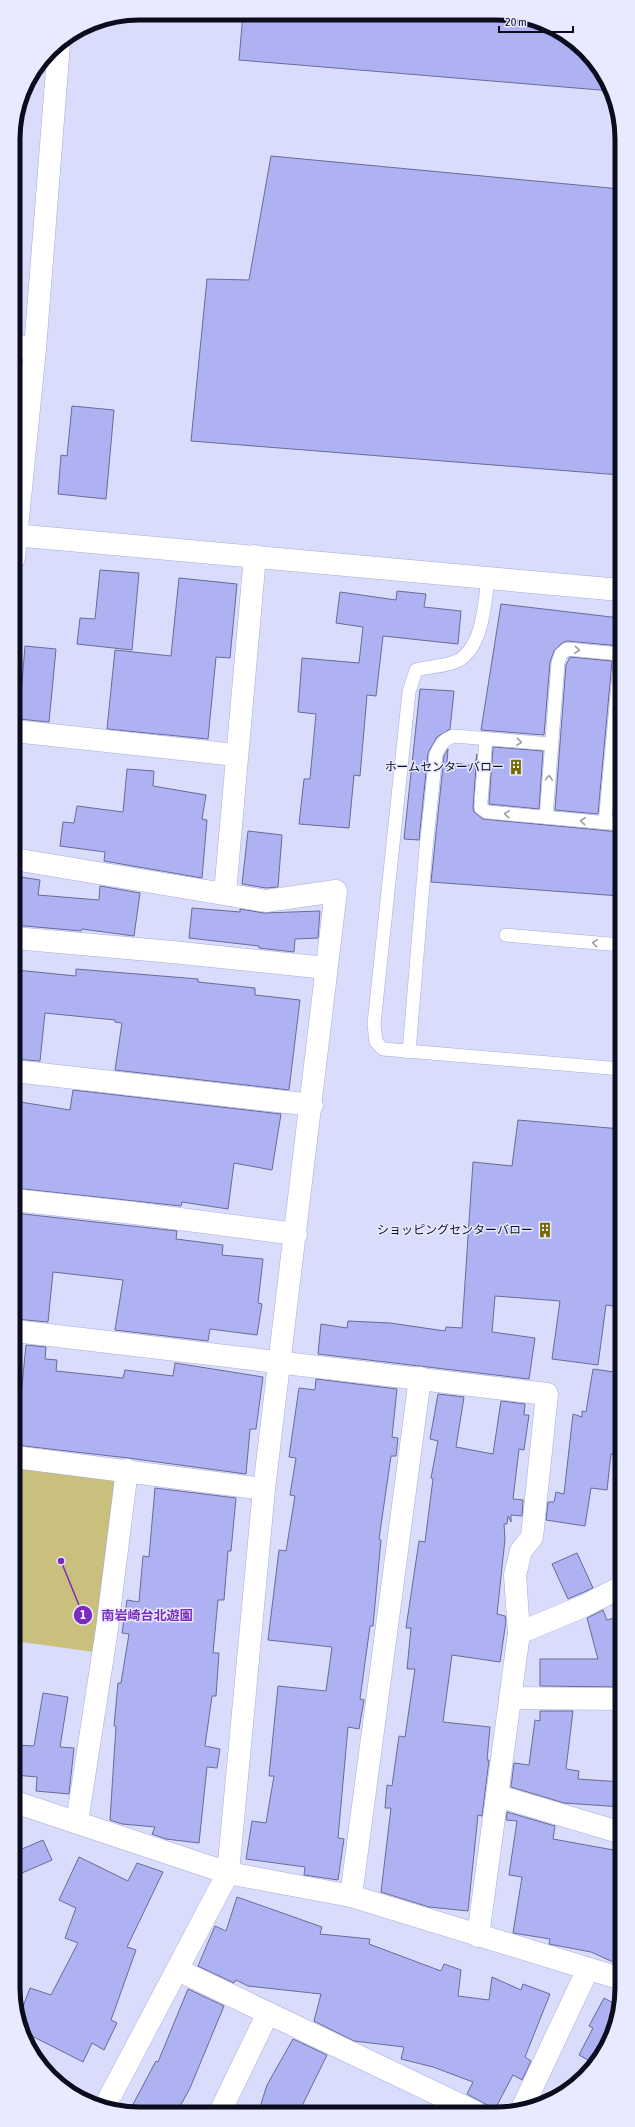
<svg xmlns="http://www.w3.org/2000/svg" width="635" height="2127" viewBox="0 0 635 2127" font-family="'Asap Condensed','Noto Sans JP',sans-serif">
<style>
.green{fill:#cac07d}
.building{fill:#aeb2f3;stroke:#686b98}
.lines{fill:none;stroke-linecap:round;stroke-linejoin:round}
.service-casing{stroke:#a8acdd;stroke-width:14}
.minor-casing{stroke:#a8acdd;stroke-width:23}
.tertiary-casing{stroke:#a8acdd;stroke-width:23}
.service{stroke:#fff;stroke-width:13}
.minor{stroke:#fff;stroke-width:22}
.tertiary{stroke:#fff;stroke-width:22}
.oneway{stroke:#9d9ea5}
.labels{text-anchor:middle;dominant-baseline:central;stroke-width:3;stroke-linejoin:round;paint-order:stroke}
.poi-label{font-size:12px;fill:#0b0c1d;stroke:#e8eaff;text-anchor:end}
.rim{fill:none;stroke:#0b0c1d;stroke-width:5}
.leader{fill:none;stroke:#7b2cbf;stroke-width:1.5}
.callout-dot{fill:#7b2cbf;stroke:#e8eaff;stroke-width:1.5}
.mark-label{font-size:12px;text-anchor:middle;font-weight:bold;fill:#fff}
.callout-label{font-size:13px;text-anchor:middle;font-weight:bold;fill:#7b2cbf;stroke:#e8eaff;stroke-width:3;stroke-linejoin:round;paint-order:stroke}
</style>
<rect width="100%" height="100%" fill="#d9dcfb"/>
<path class="green" d="M 15,1468 L 119,1480 L 94,1652 L 15,1641 Z"/>
<g class="building">
<path d="M 243,14 L 521,15 L 559,30 L 585,50 L 609,83 L 612,91 L 239,60 Z"/>
<path d="M 271,156 L 620,189 L 620,475 L 191,441 L 207,279 L 249,280 Z"/>
<path d="M 72,406 L 114,410 L 106,499 L 58,494 L 61,455 L 67,456 Z"/>
<path d="M 100,570 L 139,573 L 132,650 L 77,644 L 80,618 L 95,619 Z"/>
<path d="M 179,578 L 237,584 L 230,658 L 216,657 L 208,739 L 107,729 L 115,650 L 171,656 Z"/>
<path d="M 397,591 L 426,594 L 424,607 L 461,611 L 458,644 L 383,636 L 376,696 L 367,695 L 360,776 L 354,775 L 349,828 L 299,824 L 304,779 L 310,779 L 316,714 L 298,712 L 302,658 L 359,663 L 363,627 L 336,623 L 340,592 L 396,600 Z"/>
<path d="M 501,604 L 620,618 L 620,646 L 567,641 L 562,643 L 554,651 L 550,662 L 544,735 L 481,730 Z"/>
<path d="M 25,646 L 56,649 L 49,722 L 19,719 Z"/>
<path d="M 570,657 L 612,661 L 598,814 L 555,810 L 566,665 Z"/>
<path d="M 420,689 L 454,691 L 450,729 L 437,737 L 428,753 L 419,840 L 404,839 Z"/>
<path d="M 620,745 L 620,816 L 614,815 Z"/>
<path d="M 493,747 L 543,751 L 539,809 L 489,804 Z"/>
<path d="M 448,749 L 447,762 L 475,766 L 477,754 L 473,808 L 474,812 L 483,819 L 620,832 L 620,896 L 431,882 L 444,756 Z"/>
<path d="M 127,769 L 154,771 L 153,786 L 206,795 L 202,819 L 207,820 L 202,878 L 104,861 L 105,852 L 60,846 L 63,822 L 74,823 L 77,806 L 123,812 Z"/>
<path d="M 248,831 L 282,835 L 278,887 L 266,888 L 242,884 Z"/>
<path d="M 14,876 L 40,880 L 38,895 L 99,900 L 100,886 L 140,893 L 134,936 L 82,929 L 81,931 L 14,925 Z"/>
<path d="M 192,908 L 240,912 L 240,909 L 264,913 L 320,911 L 318,938 L 295,939 L 294,952 L 259,948 L 259,946 L 189,938 Z"/>
<path d="M 76,969 L 198,979 L 198,982 L 255,988 L 255,995 L 300,1000 L 289,1090 L 115,1070 L 122,1023 L 115,1022 L 115,1020 L 45,1013 L 40,1061 L 14,1059 L 14,989 L 16,970 L 76,976 Z"/>
<path d="M 73,1090 L 281,1114 L 272,1170 L 234,1163 L 228,1209 L 182,1202 L 181,1206 L 14,1188 L 14,1101 L 70,1110 Z"/>
<path d="M 518,1120 L 621,1129 L 621,1307 L 606,1305 L 598,1365 L 552,1359 L 560,1301 L 495,1296 L 492,1332 L 535,1338 L 529,1379 L 318,1354 L 321,1324 L 347,1328 L 348,1321 L 390,1323 L 445,1331 L 446,1327 L 462,1328 L 473,1162 L 512,1166 Z"/>
<path d="M 14,1213 L 177,1231 L 176,1239 L 223,1245 L 222,1255 L 263,1259 L 258,1303 L 262,1304 L 257,1335 L 210,1329 L 208,1341 L 115,1330 L 123,1280 L 53,1272 L 48,1322 L 15,1319 L 19,1269 L 15,1269 Z"/>
<path d="M 26,1345 L 46,1347 L 45,1359 L 57,1360 L 56,1371 L 123,1378 L 125,1370 L 173,1376 L 175,1363 L 263,1377 L 256,1429 L 250,1429 L 246,1474 L 128,1458 L 15,1445 L 15,1406 L 20,1406 Z"/>
<path d="M 593,1369 L 621,1373 L 621,1455 L 611,1454 L 607,1490 L 591,1488 L 585,1526 L 546,1520 L 548,1502 L 554,1502 L 556,1492 L 564,1494 L 573,1414 L 582,1417 L 582,1411 L 586,1412 Z"/>
<path d="M 316,1379 L 397,1389 L 392,1437 L 398,1438 L 396,1456 L 391,1456 L 379,1539 L 381,1540 L 373,1626 L 370,1626 L 360,1699 L 364,1700 L 359,1729 L 348,1727 L 338,1838 L 344,1839 L 338,1880 L 304,1875 L 305,1867 L 246,1859 L 252,1821 L 266,1823 L 274,1776 L 269,1776 L 278,1686 L 326,1691 L 332,1647 L 268,1640 L 279,1550 L 286,1551 L 295,1496 L 290,1495 L 296,1458 L 289,1457 L 299,1388 L 315,1390 Z"/>
<path d="M 438,1394 L 464,1397 L 456,1447 L 493,1454 L 501,1401 L 525,1404 L 524,1415 L 529,1415 L 524,1450 L 519,1449 L 513,1499 L 523,1500 L 522,1516 L 511,1515 L 511,1522 L 508,1516 L 507,1524 L 504,1524 L 505,1539 L 497,1614 L 505,1616 L 506,1621 L 500,1662 L 452,1655 L 443,1722 L 490,1727 L 487,1760 L 489,1760 L 482,1816 L 478,1815 L 468,1911 L 429,1907 L 381,1892 L 391,1808 L 385,1808 L 387,1785 L 392,1786 L 399,1736 L 405,1737 L 415,1669 L 407,1669 L 411,1628 L 406,1628 L 419,1541 L 425,1542 L 433,1479 L 431,1478 L 438,1441 L 430,1439 Z"/>
<path d="M 155,1488 L 236,1498 L 231,1551 L 228,1551 L 224,1600 L 218,1600 L 213,1653 L 219,1653 L 216,1696 L 212,1696 L 205,1746 L 220,1749 L 217,1768 L 207,1767 L 199,1843 L 166,1839 L 152,1834 L 155,1827 L 122,1824 L 110,1820 L 116,1726 L 114,1726 L 118,1683 L 121,1683 L 129,1634 L 122,1633 L 127,1600 L 139,1602 L 143,1556 L 149,1557 Z"/>
<path d="M 577,1553 L 593,1588 L 568,1599 L 552,1564 Z"/>
<path d="M 603,1610 L 607,1620 L 621,1616 L 621,1687 L 540,1686 L 540,1659 L 598,1659 L 587,1618 Z"/>
<path d="M 43,1693 L 68,1697 L 60,1747 L 74,1748 L 69,1794 L 36,1791 L 37,1777 L 15,1775 L 15,1745 L 34,1746 Z"/>
<path d="M 540,1711 L 573,1711 L 566,1769 L 579,1771 L 578,1779 L 622,1782 L 622,1807 L 564,1803 L 511,1787 L 514,1763 L 529,1765 L 535,1720 L 540,1721 Z"/>
<path d="M 507,1812 L 555,1826 L 553,1839 L 619,1851 L 618,1855 L 622,1856 L 622,1966 L 591,1952 L 549,1944 L 550,1939 L 513,1933 L 522,1877 L 509,1875 L 517,1821 L 506,1820 Z"/>
<path d="M 43,1840 L 52,1860 L 15,1876 L 15,1852 Z"/>
<path d="M 79,1857 L 128,1881 L 137,1863 L 163,1872 L 127,1947 L 136,1950 L 111,2020 L 117,2023 L 104,2050 L 92,2043 L 83,2062 L 22,2031 L 18,2020 L 30,1988 L 51,1995 L 78,1943 L 65,1938 L 76,1908 L 59,1900 Z"/>
<path d="M 237,1897 L 322,1927 L 320,1934 L 370,1939 L 369,1944 L 441,1971 L 444,1964 L 461,1970 L 458,1996 L 489,2000 L 492,1977 L 521,1990 L 523,1984 L 550,1994 L 525,2057 L 531,2061 L 522,2080 L 513,2075 L 495,2109 L 467,2094 L 473,2082 L 433,2067 L 401,2059 L 404,2047 L 354,2041 L 314,2021 L 321,1994 L 248,1986 L 236,1980 L 234,1983 L 198,1966 L 215,1926 L 226,1931 Z"/>
<path d="M 188,1989 L 224,2006 L 190,2088 L 177,2112 L 129,2112 L 156,2061 L 158,2062 Z"/>
<path d="M 604,1998 L 619,2006 L 612,2036 L 595,2064 L 579,2055 L 593,2028 L 589,2026 Z"/>
<path d="M 293,2039 L 327,2055 L 299,2112 L 272,2112 L 260,2107 L 267,2085 Z"/>
</g>
<g class="lines">
<defs>
<g id="service">
<path d="M 488,578 C 485,602 483,646 459,660 C 446,667 430,666 416,670 L 409,692 L 374,1024 L 376,1042 L 383,1049 L 621,1069"/>
<path d="M 486,739 L 481,802 L 481,808 L 487,812 L 620,824"/>
<path d="M 546,817 L 558,663 L 561,654 L 567,649 L 620,654"/>
<path d="M 605,823 L 620,663"/>
<path d="M 506,935 L 621,945"/>
<path d="M 409,1052 L 426,848 L 436,754 C 441,744 444,739 454,736 L 551,744"/>
</g>
<g id="minor">
<path d="M 14,346 L 35,349"/>
<path d="M 14,558 L 35,349 L 59,44"/>
<path d="M 14,731 L 236,755"/>
<path d="M 14,859 L 266,901 L 336,891 L 264,1489 L 228,1873 L 104,2108"/>
<path d="M 225,893 L 255,556"/>
<path d="M 14,938 L 172,952 L 326,968"/>
<path d="M 14,1071 L 312,1105"/>
<path d="M 14,1200 L 134,1213 L 296,1234"/>
<path d="M 15,1331 L 547,1394 L 532,1537 L 521,1551 L 515,1575 L 519,1633 L 478,1936"/>
<path d="M 15,1457 L 264,1489"/>
<path d="M 519,1633 L 584,1606 L 621,1587"/>
<path d="M 510,1698 L 621,1699"/>
<path d="M 498,1796 L 622,1833"/>
<path d="M 15,1802 L 228,1873 L 351,1896 L 622,1979"/>
<path d="M 77,1822 L 107,1629 L 127,1470"/>
<path d="M 351,1896 L 420,1378"/>
<path d="M 178,1970 L 475,2112"/>
<path d="M 521,2111 L 588,1969"/>
<path d="M 220,2112 L 268,2013"/>
</g>
<path id="tertiary" d="M 14,535 L 620,590"/>
</defs>
<use href="#service" class="service-casing"/>
<use href="#minor" class="minor-casing"/>
<use href="#tertiary" class="tertiary-casing"/>
<use href="#service" class="service"/>
<use href="#minor" class="minor"/>
<use href="#tertiary" class="tertiary"/>
</g>
<defs><path id="oneway-chevron" d="M-2-3.5L2.5 0L-2 3.5" fill="none" stroke-width="1.6" stroke-linecap="round" stroke-linejoin="round"/></defs>
<g class="oneway">
<use href="#oneway-chevron" transform="translate(577 650) rotate(6)"/>
<use href="#oneway-chevron" transform="translate(519 742) rotate(5)"/>
<use href="#oneway-chevron" transform="translate(549 778) rotate(-86)"/>
<use href="#oneway-chevron" transform="translate(507 814) rotate(-175)"/>
<use href="#oneway-chevron" transform="translate(583 821) rotate(-175)"/>
<use href="#oneway-chevron" transform="translate(595 943) rotate(-175)"/>
</g>
<defs>
<symbol id="building-bare" viewBox="-9 -9 18 18"><path d="M-4-6H4V6H1V3H-1V6H-4ZM-2.5-4.3h1.7v1.8h-1.7ZM.8-4.3h1.7v1.8H.8ZM-2.5-1h1.7V.8h-1.7ZM.8-1h1.7V.8H.8Z" fill="#766900" stroke="#e8eaff" stroke-width="2.5" paint-order="stroke"/></symbol>
</defs>
<g fill-rule="evenodd">
<use href="#building-bare" x="505" y="756" width="22" height="22"/>
<use href="#building-bare" x="534" y="1219" width="22" height="22"/>
</g>
<g class="labels">
<g class="poi-label">
<text x="504" y="767">ホームセンターバロー</text>
<text x="533" y="1230">ショッピングセンターバロー</text>
</g>
</g>
<path d="M0 0H635V2127H0ZM139 20H496A119 119 0 0 1 615 139V1988A119 119 0 0 1 496 2107H139A119 119 0 0 1 20 1988V139A119 119 0 0 1 139 20Z" fill="#e8eaff" fill-rule="evenodd"/>
<path class="rim" d="M139 20H496A119 119 0 0 1 615 139V1988A119 119 0 0 1 496 2107H139A119 119 0 0 1 20 1988V139A119 119 0 0 1 139 20Z"/>
<path class="leader" d="M61 1561L83 1615"/>
<g class="callout-dot">
<circle cx="61" cy="1561" r="4"/>
<circle cx="83" cy="1615" r="10"/>
</g>
<g class="mark-label">
<text x="83" y="1619">1</text>
</g>
<g class="callout-label">
<text x="147" y="1620">南岩崎台北遊園</text>
</g>
<path d="M499 26v6h74v-6" fill="none" stroke="#0b0c1d" stroke-width="2"/>
<text x="505" y="26" font-size="12" fill="#0b0c1d" stroke="#e8eaff" stroke-width="3" paint-order="stroke">20 m</text>
</svg>
